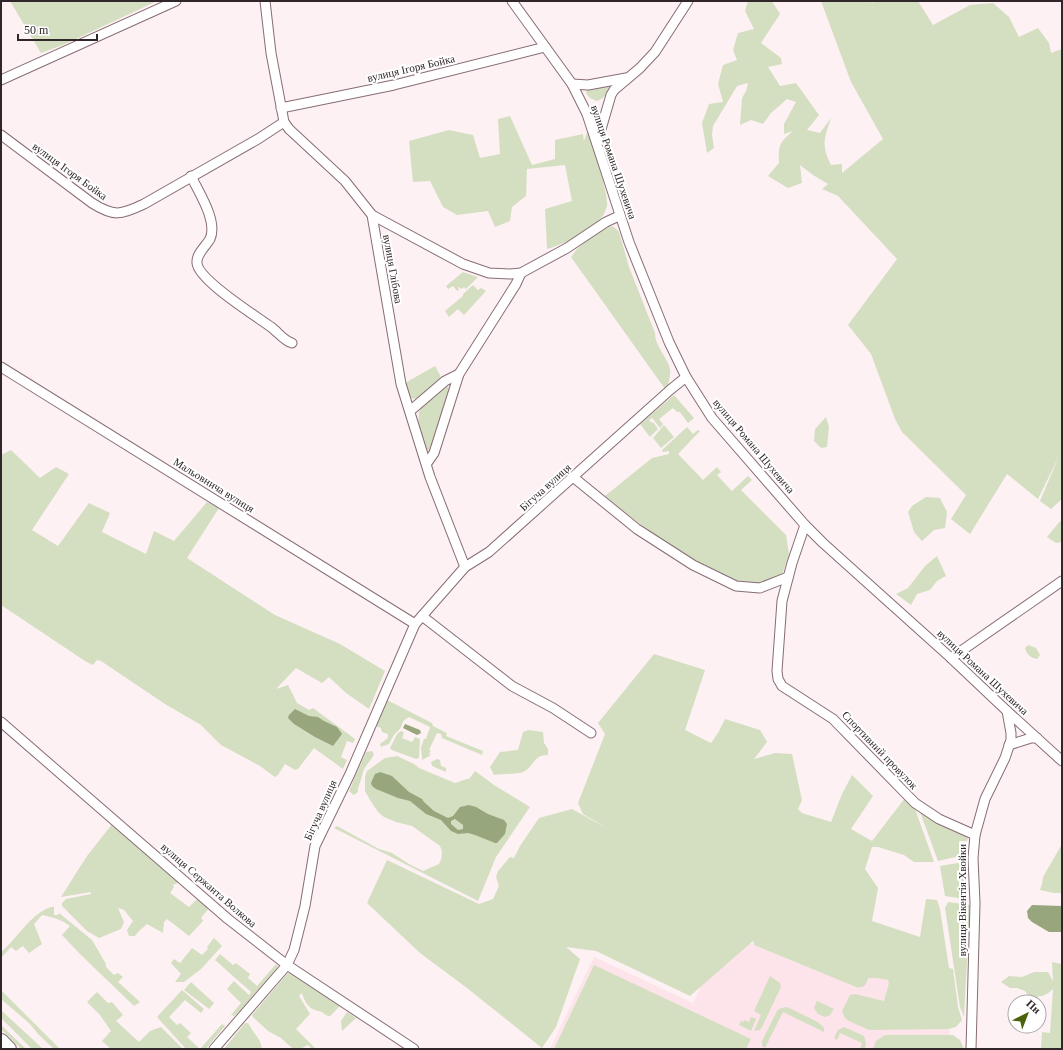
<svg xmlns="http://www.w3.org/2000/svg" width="1063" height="1050" viewBox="0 0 1063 1050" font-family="'Times New Roman',serif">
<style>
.built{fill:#fce4ea}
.green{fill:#d4dfc1}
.water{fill:#98a67d;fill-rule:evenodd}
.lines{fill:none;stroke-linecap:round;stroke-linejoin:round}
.street-casing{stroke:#876d74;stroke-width:11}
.primary-casing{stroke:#876d74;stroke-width:16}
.street{stroke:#fff;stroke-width:9}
.primary{stroke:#fff;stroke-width:14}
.labels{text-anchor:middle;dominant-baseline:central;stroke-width:4;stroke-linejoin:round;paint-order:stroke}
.street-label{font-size:11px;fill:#312629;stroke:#fff}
</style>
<rect width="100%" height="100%" fill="#fdf1f3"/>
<path class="built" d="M 725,933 L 856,987 L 860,988 L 868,978 L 876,978 L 888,980 L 949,1027 L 950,1035 L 954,1038 L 956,1049 L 550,1049 L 594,957 L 693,1003 Z"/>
<g class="green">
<path d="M 10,1 L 157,1 L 63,45 L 41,53 Z"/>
<path d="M 748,1 L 772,1 L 780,14 L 761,43 L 781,58 L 782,64 L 768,67 L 780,86 L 796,83 L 819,115 L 807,130 L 820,133 L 831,118 C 824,139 821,145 831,165 L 842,164 L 842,173 L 883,139 L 851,82 L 821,1 L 871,1 L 872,3 L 875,1 L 918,1 L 933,25 L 970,5 L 993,3 L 1009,17 L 1019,37 L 1038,28 L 1049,43 L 1051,53 L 1062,49 L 1062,499 L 1051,509 L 1040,501 L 1059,456 L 1038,499 L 1007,474 L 970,534 L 951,519 L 966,495 L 902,432 L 895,419 L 871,354 L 848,325 L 897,259 L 838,196 L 822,189 L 828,184 L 813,175 L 800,165 L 802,183 L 788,188 L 768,176 L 779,163 C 778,145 780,142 793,131 L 784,134 L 784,124 L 796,102 L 787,99 L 771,113 L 763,124 L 751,120 L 740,125 L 742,98 L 746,91 L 748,83 L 737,86 L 713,126 L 712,135 L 714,148 L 707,153 L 702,123 L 709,104 L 723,102 L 718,84 L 723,65 L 737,60 L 733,50 L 738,33 L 754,29 L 745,11 Z"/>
<path d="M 615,82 C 610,89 606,98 597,101 C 592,99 584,96 587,89 Z"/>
<path d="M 510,116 L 532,165 L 555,159 L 555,140 L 583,134 L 584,141 L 588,129 C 592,143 609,195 607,206 C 601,230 568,242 547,249 L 545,209 L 572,201 L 565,165 L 527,169 L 526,196 L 512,207 L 510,221 L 495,227 L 488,211 L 457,215 L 443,207 L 430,181 L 413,182 L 409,141 L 449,130 L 473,135 L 480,158 L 500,154 L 498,119 Z"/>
<path d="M 608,226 L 614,227 L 619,232 L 629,267 L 655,333 C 655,347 667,356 670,369 C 671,374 669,382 667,388 L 665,389 L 571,257 L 577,249 L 603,227 Z"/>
<path d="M 463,272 L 478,277 L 466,289 L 464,287 L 461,289 L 459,287 L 458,288 L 459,290 L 457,291 L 453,286 L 448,289 L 446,286 Z"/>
<path d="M 473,285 L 478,290 L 481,288 L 486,291 L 464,315 L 458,309 L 449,317 L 445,311 L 463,296 L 463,294 Z"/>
<path d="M 435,366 L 440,375 L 441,380 L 419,398 L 414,399 L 409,397 L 405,383 Z"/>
<path d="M 446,386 L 448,387 L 449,389 C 441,409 439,430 431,450 L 427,450 L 426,449 L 418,424 L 419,412 L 422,406 Z"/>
<path d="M 674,395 L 694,418 L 688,423 L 680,412 L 677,412 L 673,408 L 659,419 L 663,424 L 660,428 L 652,418 L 649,420 L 652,423 L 653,422 L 658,429 L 650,437 L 640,424 Z"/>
<path d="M 826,417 L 829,427 L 827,447 L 821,448 L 814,441 L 815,429 Z"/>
<path d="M 664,425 L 674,437 L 661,448 L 653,438 Z"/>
<path d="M 687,427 L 693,434 L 698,430 L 700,431 L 678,454 L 703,480 L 717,467 L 721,472 L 717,475 L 732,491 L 748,476 L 752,480 L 741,490 L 786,535 L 789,554 L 782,575 C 770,581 756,588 741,584 C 734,583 726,577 719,574 C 677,554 641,525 605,496 L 652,458 L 669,454 L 669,451 L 663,452 L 662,450 Z"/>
<path d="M 11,450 L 40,478 L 56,467 L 69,474 L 32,530 L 58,546 L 89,503 L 110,513 L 102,532 L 146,554 L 154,531 L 174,541 L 207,502 L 219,508 L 187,558 L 275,615 L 340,644 L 385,671 L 369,709 L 346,693 L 329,677 L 322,683 L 296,668 L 276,689 L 288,685 L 297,703 L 309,710 L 313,708 L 355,739 L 353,743 L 347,741 L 341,757 L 347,760 L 343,769 L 314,748 L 298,769 L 295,770 L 285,764 L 278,775 L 275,777 L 260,766 L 221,745 L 201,725 L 165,704 L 101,661 L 97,660 L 93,665 L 85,661 L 1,605 L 1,455 Z"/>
<path d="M 926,497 L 940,498 L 947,512 L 945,528 L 934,530 L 922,541 L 914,532 L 908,512 L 912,506 Z"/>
<path d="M 1060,521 L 1062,523 L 1062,542 L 1056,543 L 1047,537 Z"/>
<path d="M 937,556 L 946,576 L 937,581 L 930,590 L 917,594 L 911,605 L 896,594 L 908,588 L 925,566 Z"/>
<path d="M 1028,645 L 1036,648 L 1040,655 L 1037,659 C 1031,658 1026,654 1025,648 Z"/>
<path d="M 654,654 L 705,670 L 685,730 L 711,743 L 718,733 L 725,719 L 760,730 L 767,742 L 754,759 L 775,753 L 792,754 L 802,800 L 798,809 L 802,813 L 831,822 L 842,794 L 852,775 L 873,796 L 851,829 L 872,841 L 905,798 L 915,809 L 934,862 L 914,862 L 904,855 L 878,847 L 872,847 L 865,869 L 878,888 L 872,921 L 920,937 L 926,899 L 937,900 L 940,909 L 949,968 L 953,969 L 958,1007 L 962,1020 L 956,1027 L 949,1029 L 869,1030 L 849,1021 L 845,1018 L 842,1011 L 850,995 L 855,994 L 884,1001 L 889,983 L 888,980 L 876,978 L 868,978 C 866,985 864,989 856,987 L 754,945 L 753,941 L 690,996 L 596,951 L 566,947 L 580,959 L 556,1027 L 542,1048 L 467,988 L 420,953 L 367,903 L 387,860 L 479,904 L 493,899 L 499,886 L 496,877 L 498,871 L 510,857 L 514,858 L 520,846 L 539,818 L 572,809 L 608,829 L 583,814 L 578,803 L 605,734 L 598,723 Z"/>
<path d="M 387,700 L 432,723 L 433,726 L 447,733 L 446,736 L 483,751 L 482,755 L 442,738 L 441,734 L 437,733 L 429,750 L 431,751 L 429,754 L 431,755 L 422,760 L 421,747 L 424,739 L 426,739 L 430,727 L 409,717 C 400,722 404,724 399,730 C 394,734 392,738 389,744 L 381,747 L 380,744 L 388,738 L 388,734 L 382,732 L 381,728 L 376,726 Z"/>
<path d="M 528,730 L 543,732 L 544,743 L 548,749 L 548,755 C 533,755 535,766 523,772 C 518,774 501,774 494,775 L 490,767 L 500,752 L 518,750 L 523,732 Z"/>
<path d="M 401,731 L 404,732 L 402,738 L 412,742 L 415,737 L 420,739 L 419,758 L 416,759 L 392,750 L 390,748 L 397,734 Z"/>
<path d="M 372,751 L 374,755 L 364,769 L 358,789 L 358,792 L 354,795 L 349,791 L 366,752 Z"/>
<path d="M 397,756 L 414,764 L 419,768 L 455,783 L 467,779 L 469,779 L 475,771 L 494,785 L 530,807 L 496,857 L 478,901 L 334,828 L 337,826 L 379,849 L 392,853 L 409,864 L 423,871 L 439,864 C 442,859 443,852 440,846 L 412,826 L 396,822 L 384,817 L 378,812 L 370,800 L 365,791 L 365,777 L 367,771 L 385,758 Z"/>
<path d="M 437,759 L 440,760 L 441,766 L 446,768 L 446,772 L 432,766 L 431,762 Z"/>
<path d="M 920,812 L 968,838 L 967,841 L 959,841 L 959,853 L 964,855 L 938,861 Z"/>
<path d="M 113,823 L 180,882 L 173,885 L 174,887 L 170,893 L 189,907 L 198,898 L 209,908 L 201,918 L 203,921 L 189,936 L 167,919 L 164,922 L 163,933 L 147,924 L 138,932 L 135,936 L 129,936 L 127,930 L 133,921 L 124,910 L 118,908 L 124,922 L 121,929 L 99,938 L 87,931 L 62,906 L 62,903 L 66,899 L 91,894 L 91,892 L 61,897 L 87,856 Z"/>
<path d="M 1062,844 L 1062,893 L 1054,893 L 1040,890 L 1042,884 L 1043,877 Z"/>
<path d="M 964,862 L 967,897 L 964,899 L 945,896 L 940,866 Z"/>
<path d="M 948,902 L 970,905 L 964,1017 L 960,1007 L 945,908 Z"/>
<path d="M 51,907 L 54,907 L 54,915 L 58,915 L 59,913 L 92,940 L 106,964 L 106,967 L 114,975 L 118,973 L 123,977 L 118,982 L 140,1002 L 134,1006 L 80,954 L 62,935 L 70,926 C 62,920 53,917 42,915 L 34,924 L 42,944 L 29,953 L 23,946 L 16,951 L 11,947 L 1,958 L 1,952 C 18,938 30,914 51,907 Z"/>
<path d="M 214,938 L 222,946 L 201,969 L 184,982 L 175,982 L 181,974 L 171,963 L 174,959 L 180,963 L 192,948 L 202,955 L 208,949 L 207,947 Z"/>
<path d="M 220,954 L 233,965 L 236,963 L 250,974 L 248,978 L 257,986 L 276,964 L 278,967 C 271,976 263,984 255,993 C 248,1001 242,1010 234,1016 L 231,1015 L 241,1003 L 227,989 L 234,981 L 249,995 L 251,992 L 215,960 Z"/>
<path d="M 1052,962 L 1062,964 L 1062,1049 L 1041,1049 L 1042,1032 L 1050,1033 L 1053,989 C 1046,996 1041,997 1030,997 L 1025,991 L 1017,988 L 1010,988 L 1001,982 L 1009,976 L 1022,977 L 1034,972 L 1048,972 L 1053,981 Z"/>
<path d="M 594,965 L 751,1039 L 746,1049 L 554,1049 Z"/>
<path d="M 291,972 L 340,1006 L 330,1016 C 326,1016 325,1014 322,1012 C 317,1010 321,1012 315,1010 C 308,1008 304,1000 302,993 L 299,996 L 310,1014 L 296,1029 L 316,1049 L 312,1049 L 308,1045 L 300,1049 L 293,1049 L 281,1038 L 268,1031 L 252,1016 L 253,1014 L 287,974 Z"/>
<path d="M 770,976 L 780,983 L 781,987 L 762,1027 L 760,1030 L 754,1031 L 761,1015 L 754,1011 Z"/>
<path d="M 191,982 L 214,1003 L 209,1009 L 184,990 Z"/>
<path d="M 1,990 L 60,1049 L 54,1049 L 39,1035 L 30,1024 L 1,999 Z"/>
<path d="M 182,990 L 204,1009 L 201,1013 L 185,1000 L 169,1017 L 177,1025 L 180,1023 L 191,1033 L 187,1037 L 200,1049 L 222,1024 L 225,1026 L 206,1049 L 186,1049 L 157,1017 Z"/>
<path d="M 97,992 L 108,1003 L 112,1002 L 123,1015 L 116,1021 L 139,1042 L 150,1031 L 161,1027 L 183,1049 L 111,1049 L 102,1041 L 111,1031 L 100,1015 L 87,1002 Z"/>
<path d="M 817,1001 L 834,1009 L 830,1015 L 825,1017 L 818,1014 L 814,1008 Z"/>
<path d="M 787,1007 L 818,1022 L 824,1028 L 824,1032 L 783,1012 L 765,1048 L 762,1046 L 762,1041 L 777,1011 L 781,1008 Z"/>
<path d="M 1,1010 L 3,1012 L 43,1049 L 32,1049 L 1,1018 Z"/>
<path d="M 347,1012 L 356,1018 L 342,1031 L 341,1021 Z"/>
<path d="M 751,1017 L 756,1019 L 751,1031 L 739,1025 L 741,1021 L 743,1022 L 744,1020 L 749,1022 Z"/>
<path d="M 245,1023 L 248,1023 C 250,1026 251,1028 253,1031 C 258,1038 261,1041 262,1049 L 224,1049 Z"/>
<path d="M 1,1025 L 26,1049 L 21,1049 L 1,1029 Z"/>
<path d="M 844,1027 L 864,1036 L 866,1043 L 865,1049 L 860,1049 L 862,1043 L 840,1033 L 837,1040 L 834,1038 L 838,1030 Z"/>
<path d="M 885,1035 L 953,1035 L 960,1040 L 964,1049 L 873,1049 L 876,1041 Z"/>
</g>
<g class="water">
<path d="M 295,709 L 309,716 L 318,717 L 324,721 L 337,727 L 342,734 L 333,746 L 315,737 L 294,724 L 288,718 L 289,715 Z"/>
<path d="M 405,724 L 420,730 L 421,733 L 417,735 L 403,728 Z"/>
<path d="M 380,772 L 392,776 L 409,792 L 422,799 L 424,802 L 434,811 L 448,818 L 453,816 L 460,807 L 469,805 L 476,807 L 488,814 L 504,820 L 507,824 L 505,834 L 497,843 L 495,843 L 475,835 L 468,833 L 458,834 L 451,831 L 441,820 L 426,814 L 410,801 L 398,798 L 376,789 L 372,786 L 371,783 L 375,774 ZM 455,819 L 463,825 L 463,829 L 458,830 L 451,824 L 451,821 Z"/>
<path d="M 1032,905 L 1062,906 L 1062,932 L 1049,932 L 1032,922 L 1028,918 L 1027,911 Z"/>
</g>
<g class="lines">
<defs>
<g id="street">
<path d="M 265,1 L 271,53 L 284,122 L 289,129 L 345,181 L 372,215 L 401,384 L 430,477 L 465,567"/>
<path d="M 512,1 L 572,84 L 587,114 L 629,242 L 669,342 L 686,377 L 712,418 L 805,525 L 823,543 L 951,658 L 1007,711 L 1062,761"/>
<path d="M 1,80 L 176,1"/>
<path d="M 572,84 L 588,85 L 626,78"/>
<path d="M 281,108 L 394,85 L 545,47"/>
<path d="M 1,135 L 92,203 C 114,217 121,215 144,204 L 258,139 L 284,122"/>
<path d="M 597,143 L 611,95 L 614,90 L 640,68 L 655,52 L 688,1"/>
<path d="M 191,176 C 199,193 218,221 210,239 C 206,246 196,254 197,263 C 198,280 256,316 271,327 C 278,332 284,341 292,343"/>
<path d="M 372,215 L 463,264 L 489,273 L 510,274 L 521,273 L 567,248 L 606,222 L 619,216"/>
<path d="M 1,367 L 415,624"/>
<path d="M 410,411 L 445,381 L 459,374"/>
<path d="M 427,463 L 434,453 L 459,374 L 516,284 L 521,273"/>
<path d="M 573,477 L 637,529 L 693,565 L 736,586 L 760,588 L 788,577"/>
<path d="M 805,525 L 792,563 L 782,601 L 777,671 L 778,679 L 782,686 L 833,719 L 915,803 L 939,819 L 975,835"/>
<path d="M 422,616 L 512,686 L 553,708 L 591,733"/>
<path d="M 951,658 L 1062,581"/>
<path d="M 1,722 L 228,919 L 287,965 L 414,1049"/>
<path d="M 1009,745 L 1031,738 L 1037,738"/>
<path d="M 214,1049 L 287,965 L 294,950 L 305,906 L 315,846 L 350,774 L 415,624 L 465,567 L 489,552 L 670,390 L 686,377"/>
<path d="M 971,1049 L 975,903 L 973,858 L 975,835 L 985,799 L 1005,758 L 1011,740 L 1011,733 L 1007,711"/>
</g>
<path id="primary" d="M 1,1041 L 9,1049"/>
</defs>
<use href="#street" class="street-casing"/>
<use href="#primary" class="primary-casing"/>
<use href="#street" class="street"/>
<use href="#primary" class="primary"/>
</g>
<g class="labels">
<g class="street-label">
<text transform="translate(411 68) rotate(-13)">вулиця Ігоря Бойка</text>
<text transform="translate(614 162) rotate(71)">вулиця Романа Шухевича</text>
<text transform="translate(70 171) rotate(36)">вулиця Ігоря Бойка</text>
<text transform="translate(393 269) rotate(80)">вулиця Глібова</text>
<text transform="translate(754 446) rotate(50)">вулиця Романа Шухевича</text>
<text transform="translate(214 485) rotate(32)">Мальовнича вулиця</text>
<text transform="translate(545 487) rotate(-42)">Бігуча вулиця</text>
<text transform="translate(983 672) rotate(43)">вулиця Романа Шухевича</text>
<text transform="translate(880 750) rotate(46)">Спортивний провулок</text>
<text transform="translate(320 810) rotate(-66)">Бігуча вулиця</text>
<text transform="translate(209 885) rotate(41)">вулиця Сержанта Волкова</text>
<text transform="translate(962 900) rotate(-90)">вулиця Вікентія Хвойки</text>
</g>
</g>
<rect width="1063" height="1050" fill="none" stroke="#312629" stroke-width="4"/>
<g transform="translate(1027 1014) rotate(42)"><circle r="19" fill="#ffffff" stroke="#ada8a9"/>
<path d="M0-3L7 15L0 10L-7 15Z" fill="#4b610a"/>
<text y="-6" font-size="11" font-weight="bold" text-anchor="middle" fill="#312629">Пн</text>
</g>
<path d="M18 34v6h79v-6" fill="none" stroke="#312629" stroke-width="2"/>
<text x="24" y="34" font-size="12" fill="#312629" stroke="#ffffff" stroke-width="3" paint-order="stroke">50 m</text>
</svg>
